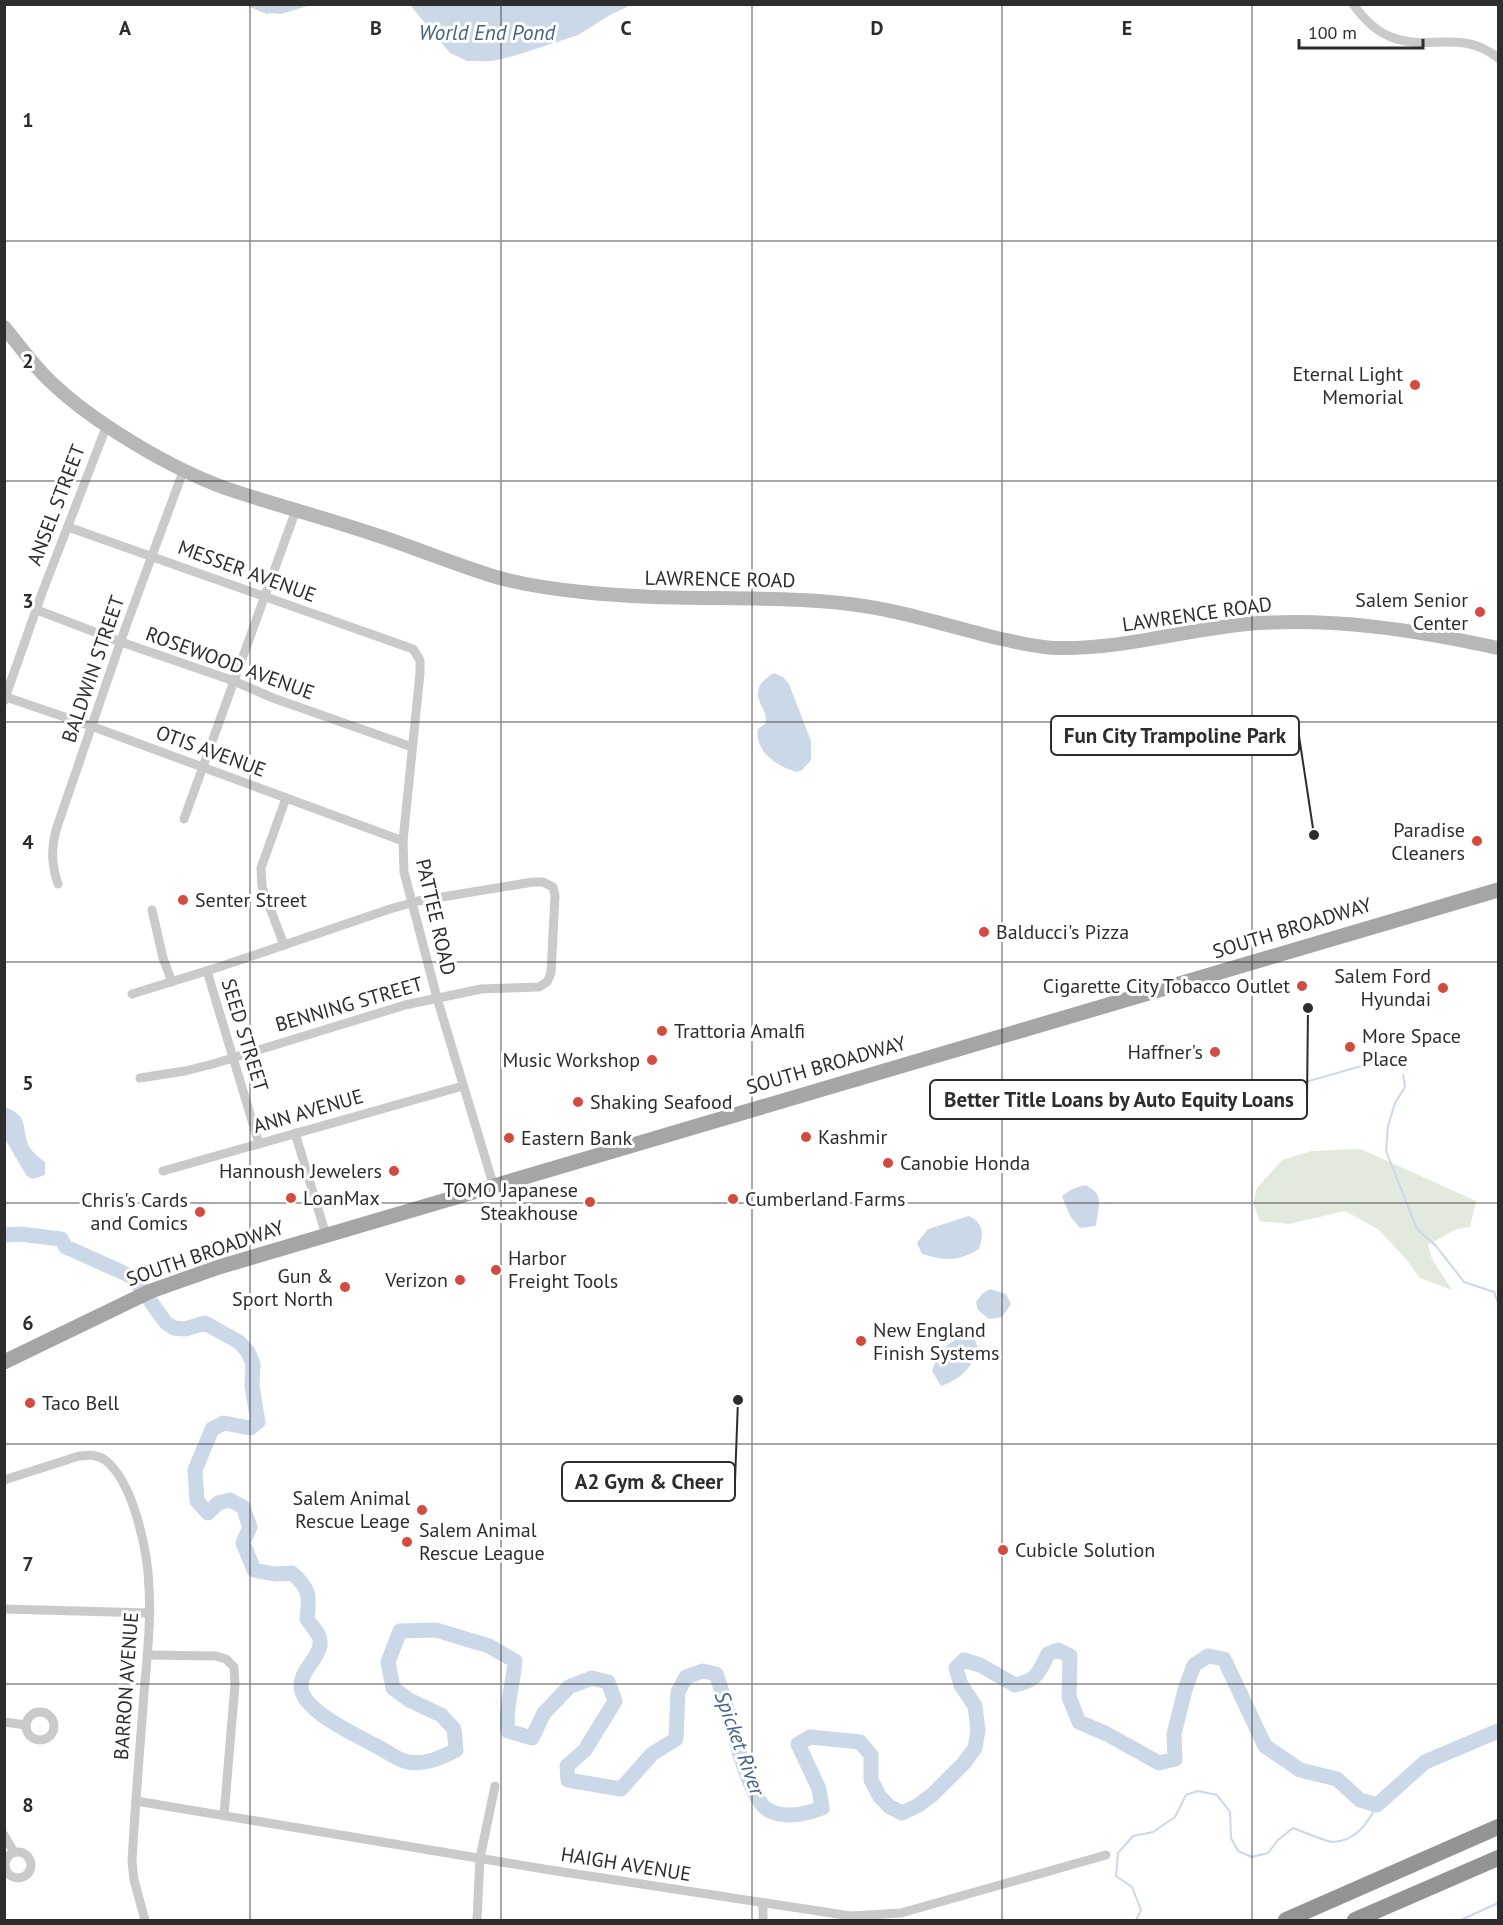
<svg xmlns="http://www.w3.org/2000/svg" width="1503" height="1925" viewBox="0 0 1503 1925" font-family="'PT Sans',sans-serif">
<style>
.green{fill:#e1eadc}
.water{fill:#cad8e8}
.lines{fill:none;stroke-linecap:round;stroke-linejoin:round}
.stream{stroke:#cad8e8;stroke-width:2}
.river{stroke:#cad8e8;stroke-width:15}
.street{stroke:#cacaca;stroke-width:9}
.secondary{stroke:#b7b7b7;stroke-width:14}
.primary{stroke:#a5a5a5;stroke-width:15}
.highway{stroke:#949494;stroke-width:16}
.grid{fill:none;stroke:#2d2d2d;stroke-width:1.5;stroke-opacity:0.55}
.poi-dot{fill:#d54a3e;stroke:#fff;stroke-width:2}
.labels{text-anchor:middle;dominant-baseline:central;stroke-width:6;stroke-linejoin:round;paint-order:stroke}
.poi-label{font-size:20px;fill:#2d2d2d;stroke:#fff;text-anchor:start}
.street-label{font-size:20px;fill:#2d2d2d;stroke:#fff}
.water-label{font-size:21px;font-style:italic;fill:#436288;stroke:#fff}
.grid-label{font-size:20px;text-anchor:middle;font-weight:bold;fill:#2d2d2d;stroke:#fff;stroke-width:6;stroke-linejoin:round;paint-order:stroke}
.leader{fill:none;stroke:#2d2d2d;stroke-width:2}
.callout-dot{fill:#2d2d2d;stroke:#fff;stroke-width:2}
.callout{fill:#fff;stroke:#2d2d2d;stroke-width:2}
.callout-label{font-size:21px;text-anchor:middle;font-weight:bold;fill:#2d2d2d}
</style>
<rect width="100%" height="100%" fill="#fff"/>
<path class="green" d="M 1361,1149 L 1476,1201 L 1470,1227 L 1456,1229 L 1428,1245 L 1432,1259 L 1452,1290 L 1420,1278 L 1406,1259 L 1378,1229 L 1345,1211 L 1289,1224 L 1260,1221 L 1253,1203 L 1257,1188 L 1282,1160 L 1311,1151 Z"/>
<g class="water">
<path d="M 245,5 L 311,4 L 311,5 L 281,14 L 270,13 L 267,14 Z"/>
<path d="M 410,5 L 631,5 L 610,15 L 578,35 L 517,55 L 493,61 L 467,61 L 450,53 Z"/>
<path d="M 774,673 L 783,677 L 789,684 L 811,741 L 811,760 L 802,770 L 797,772 C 777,767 754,751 758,729 L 766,723 C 769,706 741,693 774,673 Z"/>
<path d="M 7,1108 C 31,1117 20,1131 30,1148 C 33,1153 40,1158 45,1162 L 45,1175 L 32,1179 L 26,1175 L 5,1139 L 5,1109 Z"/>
<path d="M 1085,1185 C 1106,1194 1098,1207 1096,1226 L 1080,1228 L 1070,1216 L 1062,1196 L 1072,1189 Z"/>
<path d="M 969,1216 C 985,1224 983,1235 979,1249 C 957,1262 946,1261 922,1254 L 917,1243 L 928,1229 Z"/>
<path d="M 990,1289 L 1006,1294 L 1011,1304 L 1002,1317 L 989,1319 L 978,1310 L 976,1302 L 982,1294 Z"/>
<path d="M 963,1337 L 974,1339 L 979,1349 C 969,1369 963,1378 941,1386 L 932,1371 C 939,1351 943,1345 963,1337 Z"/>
</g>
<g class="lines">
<g class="stream">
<path d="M 1403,1075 L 1405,1087 L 1395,1103 L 1388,1126 L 1386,1151 L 1417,1229 L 1436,1246 L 1464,1282 L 1494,1292 L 1498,1303"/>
<path d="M 1187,1116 L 1396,1056 L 1398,1059"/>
<path d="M 1136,1920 L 1141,1910 L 1132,1887 L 1116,1876 L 1118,1853 L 1133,1836 L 1153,1832 L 1175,1817 L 1186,1795 L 1198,1791 L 1217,1795 L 1230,1812 L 1231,1838 L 1238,1851 L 1252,1857 L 1268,1853 L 1278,1840 L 1293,1828 C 1301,1831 1325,1841 1332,1842 C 1355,1842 1368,1823 1377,1805"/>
<path d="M 1461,1920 L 1498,1903"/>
</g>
<path class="river" d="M 4,1235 L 20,1234 L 61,1239 L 66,1247 L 133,1277 L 166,1323 L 174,1328 L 185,1329 L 205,1323 L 239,1342 L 248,1352 L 253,1364 L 252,1386 L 258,1422 L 250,1428 L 224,1423 L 212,1429 L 195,1470 L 197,1501 L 208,1513 L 218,1503 L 230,1500 L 243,1507 L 250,1527 L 243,1543 L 254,1570 L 275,1574 L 292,1573 C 310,1589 310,1596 307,1619 C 310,1624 315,1629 318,1634 C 329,1655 295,1669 302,1692 C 310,1715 360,1737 380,1748 C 388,1752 399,1761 408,1762 C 426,1765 440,1758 456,1750 L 454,1729 L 441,1715 L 409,1700 L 393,1688 L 388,1662 L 400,1631 L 436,1630 L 489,1646 L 515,1661 C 513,1685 505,1708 508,1731 L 532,1738 L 544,1713 L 569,1687 L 592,1678 L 608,1682 L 615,1701 L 585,1750 L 567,1766 L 568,1780 L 621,1789 L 652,1754 L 676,1739 L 678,1692 L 686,1677 L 703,1671 L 716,1674 C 727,1701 746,1798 768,1810 C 784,1819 806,1814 822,1808 L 819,1789 L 798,1744 L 810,1737 L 860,1742 L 871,1755 L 871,1780 L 880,1797 L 890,1807 L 902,1813 L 919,1805 L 933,1794 L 964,1763 L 975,1748 L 978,1730 L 975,1706 L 961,1685 L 956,1668 L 964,1660 L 980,1665 L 1015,1685 C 1037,1680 1038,1674 1048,1654 L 1058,1650 L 1070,1656 L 1069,1697 L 1079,1722 L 1107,1734 L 1159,1763 L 1175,1759 L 1174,1734 L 1185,1690 L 1194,1665 L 1208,1656 L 1224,1659 L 1265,1746 L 1300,1770 L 1337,1779 L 1360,1800 L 1377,1805 L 1425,1762 L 1498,1731"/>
<g class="street">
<path d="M 1353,4 C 1363,18 1375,31 1391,37 C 1429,52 1461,28 1498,58"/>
<path d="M 68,527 L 413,649 L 420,660 L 420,673 L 403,841 L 404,872 L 437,998 L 494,1187"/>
<path d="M 37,610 L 121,642 L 234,681 L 273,698 L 412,747"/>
<path d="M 6,697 L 91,726 L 403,841"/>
<path d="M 4,701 L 42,593 L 107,425"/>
<path d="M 184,819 L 296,510"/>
<path d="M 58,884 C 51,863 51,848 57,827 L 126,626 L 184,469"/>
<path d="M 152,910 L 163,958 L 172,982"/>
<path d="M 284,945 L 262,887 L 261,868 L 286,798"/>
<path d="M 207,971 L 259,1144"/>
<path d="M 132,994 L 219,967 L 390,909 L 418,901 L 533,882 L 543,882 L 553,887 L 555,896 L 551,973 L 547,982 L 539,987 L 481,989 L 405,1005 L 213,1064 L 185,1071 L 140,1078"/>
<path d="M 295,1133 L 326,1235"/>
<path d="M 163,1171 L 463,1086"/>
<path d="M 4,1480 L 79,1456 C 89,1455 97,1454 105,1460 C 134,1482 148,1553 149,1588 C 151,1623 147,1658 144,1693 C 140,1749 135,1805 132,1862 L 134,1880 L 145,1920"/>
<path d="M 4,1609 L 150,1613"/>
<path d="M 147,1655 L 216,1656 L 226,1659 L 234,1667 L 235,1685 L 224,1815"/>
<circle cx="40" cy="1726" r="14"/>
<path d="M 4,1722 L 26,1725"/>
<path d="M 136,1801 L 550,1870 L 851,1916 L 901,1913 L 1106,1855"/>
<path d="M 4,1835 L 14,1852"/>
<circle cx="18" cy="1865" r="13"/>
<path d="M 477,1920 L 480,1858 L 495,1786"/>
<path d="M 763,1920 L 763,1904"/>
</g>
<path class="secondary" d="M 4,327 C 19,345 33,365 50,381 C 92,422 170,468 225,488 C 275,505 326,518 376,535 C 416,548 456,565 496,577 C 524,585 553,589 582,592 C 671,602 761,594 850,604 C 900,610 948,626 997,638 C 1017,642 1038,648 1059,648 C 1123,649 1184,630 1247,624 C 1333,617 1415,630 1498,648"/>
<path class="primary" d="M 4,1362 L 151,1291 L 219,1267 L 1498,890"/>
<g class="highway">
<path d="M 1286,1920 L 1498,1827"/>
<path d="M 1355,1920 L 1498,1858"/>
</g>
</g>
<path class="grid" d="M 250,4 L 250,1920M 501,4 L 501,1920M 752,4 L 752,1920M 1002,4 L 1002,1920M 1252,4 L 1252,1920M 4,241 L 1498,241M 4,481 L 1498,481M 4,722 L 1498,722M 4,962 L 1498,962M 4,1203 L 1498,1203M 4,1444 L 1498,1444M 4,1684 L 1498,1684"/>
<g class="poi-dot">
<circle cx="1415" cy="385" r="6"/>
<circle cx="1480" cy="612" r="6"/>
<circle cx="1477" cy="841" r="6"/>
<circle cx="183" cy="900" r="6"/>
<circle cx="984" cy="932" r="6"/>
<circle cx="1302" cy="986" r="6"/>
<circle cx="1443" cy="988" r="6"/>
<circle cx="662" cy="1031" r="6"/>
<circle cx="1350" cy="1047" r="6"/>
<circle cx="1215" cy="1052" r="6"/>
<circle cx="652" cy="1060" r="6"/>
<circle cx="578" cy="1102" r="6"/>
<circle cx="806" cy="1137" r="6"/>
<circle cx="509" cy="1138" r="6"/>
<circle cx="888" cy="1163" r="6"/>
<circle cx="394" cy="1171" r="6"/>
<circle cx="291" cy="1198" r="6"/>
<circle cx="733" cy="1199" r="6"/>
<circle cx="590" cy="1202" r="6"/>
<circle cx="200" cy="1212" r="6"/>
<circle cx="496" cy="1270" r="6"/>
<circle cx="460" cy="1280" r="6"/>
<circle cx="345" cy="1287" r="6"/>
<circle cx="861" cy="1341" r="6"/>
<circle cx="30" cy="1403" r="6"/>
<circle cx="422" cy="1510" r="6"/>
<circle cx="407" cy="1542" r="6"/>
<circle cx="1003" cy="1550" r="6"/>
</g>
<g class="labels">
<g class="poi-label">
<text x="1403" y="374" text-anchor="end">Eternal Light<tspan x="1403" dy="23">Memorial</tspan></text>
<text x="1468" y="600" text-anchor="end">Salem Senior<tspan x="1468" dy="23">Center</tspan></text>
<text x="1465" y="830" text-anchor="end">Paradise<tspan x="1465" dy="23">Cleaners</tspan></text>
<text x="195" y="900">Senter Street</text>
<text x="996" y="932">Balducci's Pizza</text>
<text x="1431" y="976" text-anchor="end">Salem Ford<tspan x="1431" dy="23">Hyundai</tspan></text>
<text x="1290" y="986" text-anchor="end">Cigarette City Tobacco Outlet</text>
<text x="674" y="1031">Trattoria Amalfi</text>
<text x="1362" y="1036">More Space<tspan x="1362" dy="23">Place</tspan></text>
<text x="1203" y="1052" text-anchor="end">Haffner's</text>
<text x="640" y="1060" text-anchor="end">Music Workshop</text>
<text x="590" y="1102">Shaking Seafood</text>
<text x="818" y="1137">Kashmir</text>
<text x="521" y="1138">Eastern Bank</text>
<text x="900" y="1163">Canobie Honda</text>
<text x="382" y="1171" text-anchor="end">Hannoush Jewelers</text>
<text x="578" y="1190" text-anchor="end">TOMO Japanese<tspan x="578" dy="23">Steakhouse</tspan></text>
<text x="303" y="1198">LoanMax</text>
<text x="745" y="1199">Cumberland Farms</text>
<text x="188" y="1200" text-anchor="end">Chris's Cards<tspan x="188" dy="23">and Comics</tspan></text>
<text x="508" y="1258">Harbor<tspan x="508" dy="23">Freight Tools</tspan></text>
<text x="333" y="1276" text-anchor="end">Gun &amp;<tspan x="333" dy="23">Sport North</tspan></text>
<text x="448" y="1280" text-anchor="end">Verizon</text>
<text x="873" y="1330">New England<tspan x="873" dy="23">Finish Systems</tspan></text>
<text x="42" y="1403">Taco Bell</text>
<text x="410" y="1498" text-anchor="end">Salem Animal<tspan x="410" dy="23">Rescue Leage</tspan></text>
<text x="419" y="1530">Salem Animal<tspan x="419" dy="23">Rescue League</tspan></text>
<text x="1015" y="1550">Cubicle Solution</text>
</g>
<g class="street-label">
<text transform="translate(56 505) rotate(-69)">ANSEL STREET</text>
<text transform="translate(247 571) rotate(20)">MESSER AVENUE</text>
<text transform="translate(720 579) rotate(1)">LAWRENCE ROAD</text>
<text transform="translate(1197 614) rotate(-8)">LAWRENCE ROAD</text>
<text transform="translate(230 663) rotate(20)">ROSEWOOD AVENUE</text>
<text transform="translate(93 669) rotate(-71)">BALDWIN STREET</text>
<text transform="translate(211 751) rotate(20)">OTIS AVENUE</text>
<text transform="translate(436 917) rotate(77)">PATTEE ROAD</text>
<text transform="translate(1292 928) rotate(-17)">SOUTH BROADWAY</text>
<text transform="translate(349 1004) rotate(-16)">BENNING STREET</text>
<text transform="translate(245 1035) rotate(73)">SEED STREET</text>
<text transform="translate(826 1065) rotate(-16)">SOUTH BROADWAY</text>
<text transform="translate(308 1111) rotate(-16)">ANN AVENUE</text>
<text transform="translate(205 1253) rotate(-19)">SOUTH BROADWAY</text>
<text transform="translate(126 1686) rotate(-86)">BARRON AVENUE</text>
<text transform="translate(626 1864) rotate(9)">HAIGH AVENUE</text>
</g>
<g class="water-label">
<text x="487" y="32">World End Pond</text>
<text transform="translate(740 1743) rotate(70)">Spicket River</text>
</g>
</g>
<g class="grid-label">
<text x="125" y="35">A</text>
<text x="376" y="35">B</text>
<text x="626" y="35">C</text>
<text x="877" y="35">D</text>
<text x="1127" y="35">E</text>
<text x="28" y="127">1</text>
<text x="28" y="368">2</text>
<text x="28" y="608">3</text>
<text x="28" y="849">4</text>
<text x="28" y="1090">5</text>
<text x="28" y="1330">6</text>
<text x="28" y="1571">7</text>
<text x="28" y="1812">8</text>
</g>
<path class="leader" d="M1314 835L1299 736M1308 1008L1307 1100M738 1400L735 1481"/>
<g class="callout-dot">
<circle cx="1314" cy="835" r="6"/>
<circle cx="1308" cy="1008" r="6"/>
<circle cx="738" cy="1400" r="6"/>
</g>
<g class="callout">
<rect x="1051" y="716" width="248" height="39" rx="6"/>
<rect x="930" y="1080" width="377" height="39" rx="6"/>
<rect x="562" y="1462" width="173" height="39" rx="6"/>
</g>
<g class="callout-label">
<text x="1175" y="743">Fun City Trampoline Park</text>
<text x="1119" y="1107">Better Title Loans by Auto Equity Loans</text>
<text x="649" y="1489">A2 Gym &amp; Cheer</text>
</g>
<rect width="1503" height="1925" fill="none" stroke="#2d2d2d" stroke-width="12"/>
<path d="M1299 39v9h124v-9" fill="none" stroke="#2d2d2d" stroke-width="3"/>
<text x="1308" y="39" font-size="18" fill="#2d2d2d" stroke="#ffffff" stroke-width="4.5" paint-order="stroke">100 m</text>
</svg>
